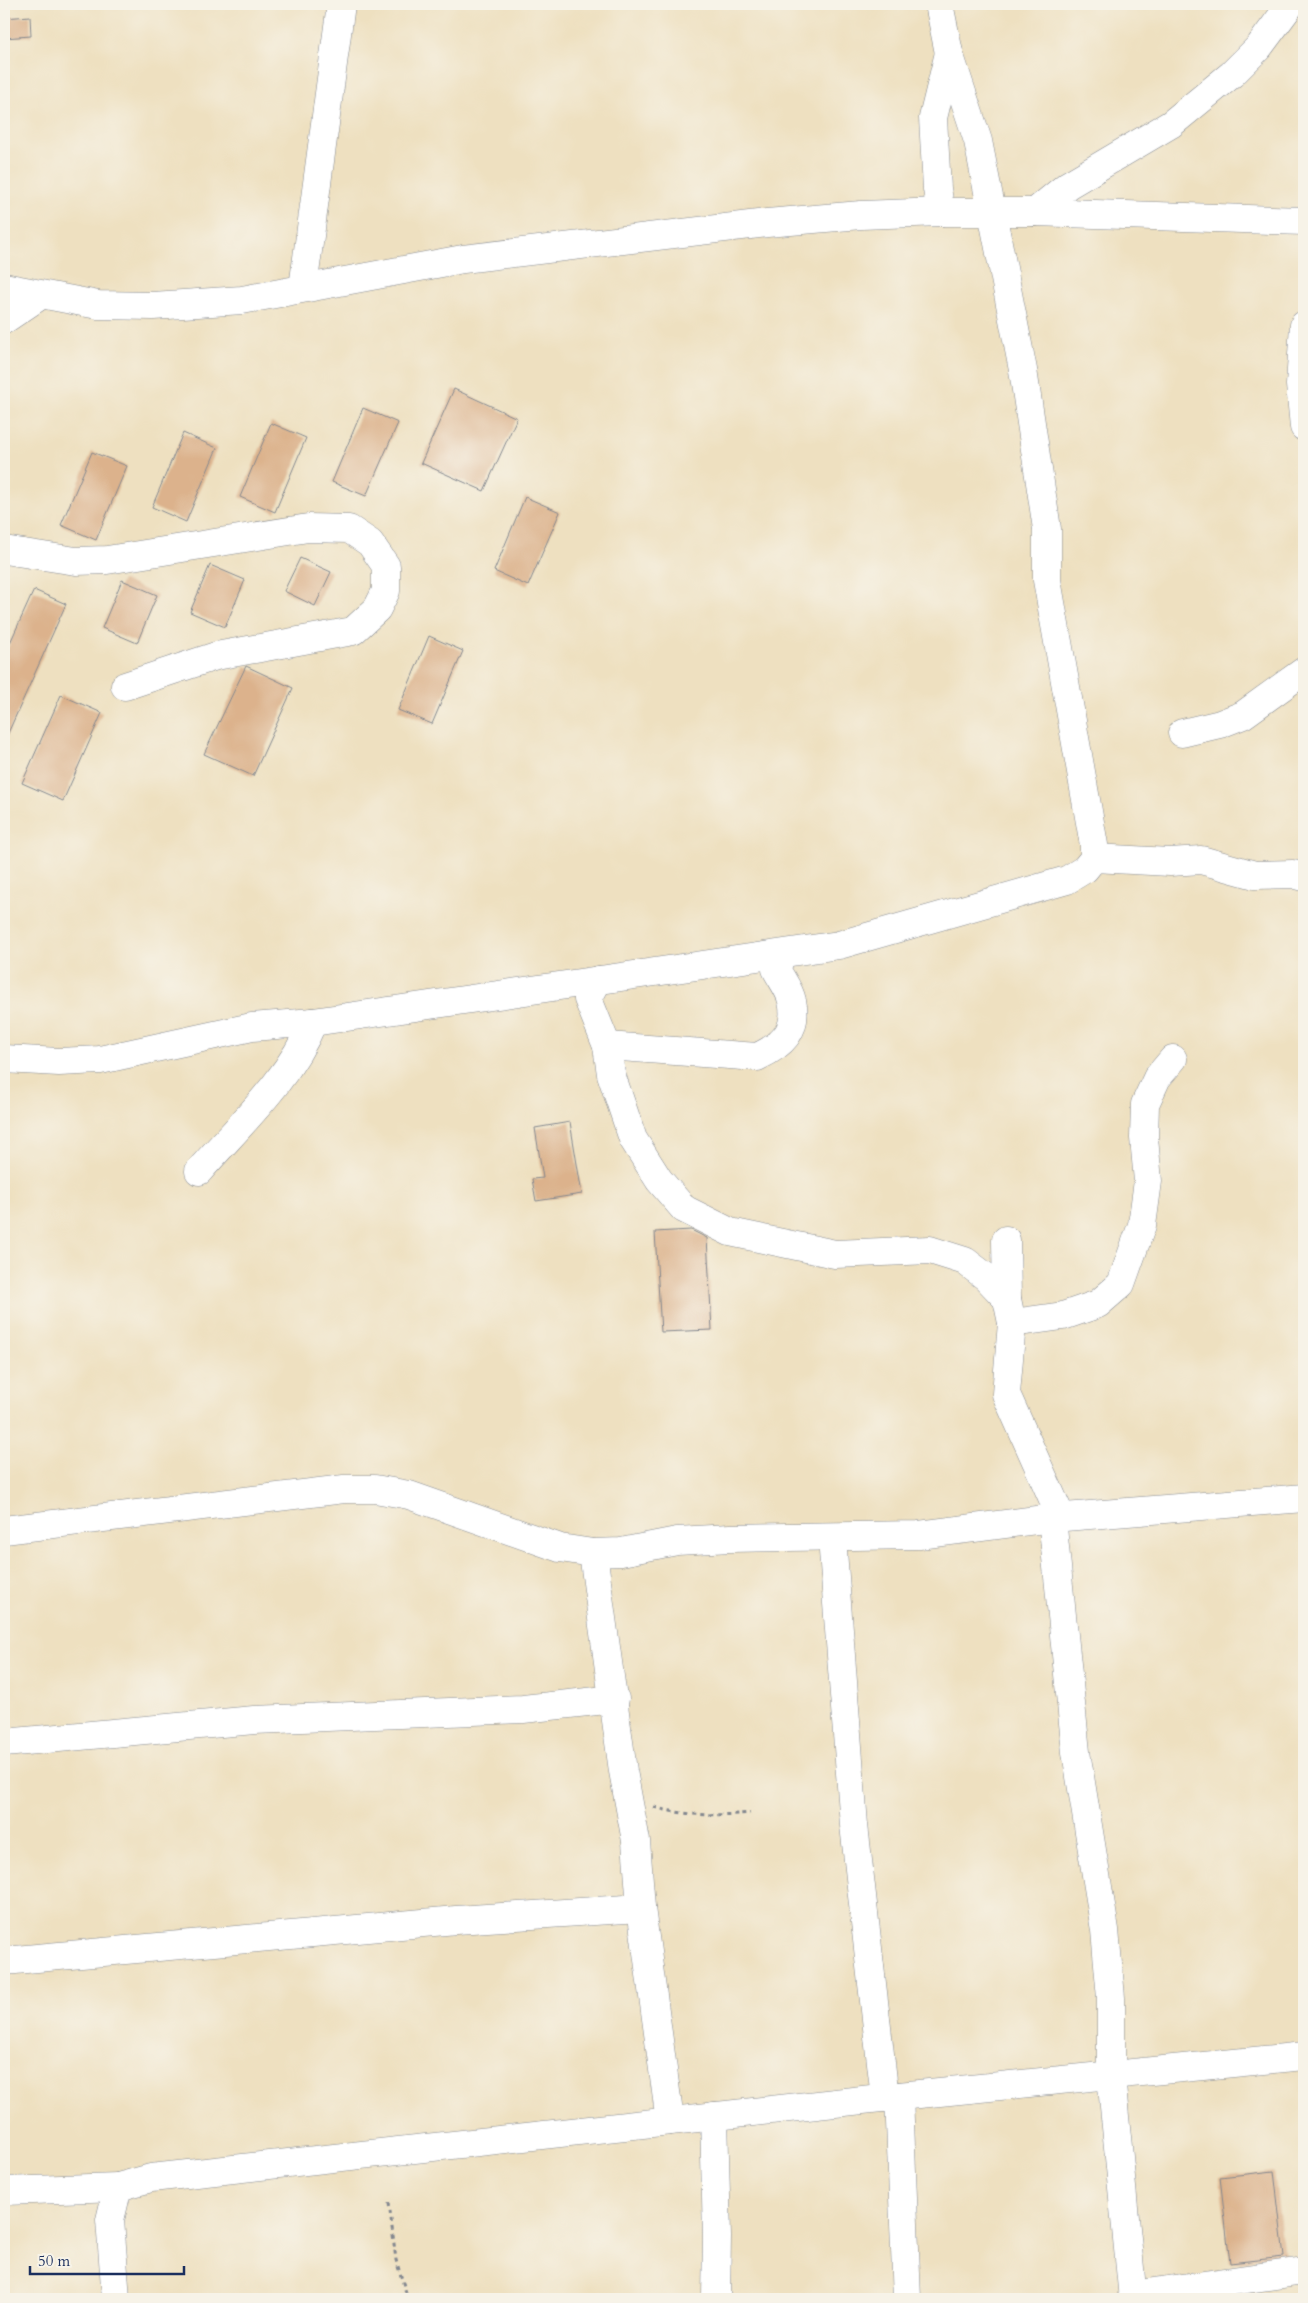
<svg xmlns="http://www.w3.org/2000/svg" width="1308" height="2303" viewBox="0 0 1308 2303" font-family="Cardo,serif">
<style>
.building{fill:#dcb28c}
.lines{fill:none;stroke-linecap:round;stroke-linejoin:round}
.minor-casing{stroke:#84888f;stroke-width:29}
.path{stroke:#84888f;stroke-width:3;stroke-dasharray:4 4;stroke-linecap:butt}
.minor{stroke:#fff;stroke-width:28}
</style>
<rect width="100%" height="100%" fill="#f7f3e8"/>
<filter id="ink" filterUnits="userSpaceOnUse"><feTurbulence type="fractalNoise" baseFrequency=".02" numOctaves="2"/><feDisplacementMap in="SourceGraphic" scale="10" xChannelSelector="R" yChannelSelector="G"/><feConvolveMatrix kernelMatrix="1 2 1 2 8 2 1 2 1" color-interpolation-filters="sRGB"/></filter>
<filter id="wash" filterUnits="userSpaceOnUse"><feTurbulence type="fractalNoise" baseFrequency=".0096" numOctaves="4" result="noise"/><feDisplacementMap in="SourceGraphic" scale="20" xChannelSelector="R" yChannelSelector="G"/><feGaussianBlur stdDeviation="1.12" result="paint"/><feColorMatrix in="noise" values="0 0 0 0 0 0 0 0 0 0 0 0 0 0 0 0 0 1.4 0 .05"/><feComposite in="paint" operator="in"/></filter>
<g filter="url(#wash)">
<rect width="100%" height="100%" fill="#eee0c0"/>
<g id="blocks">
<g class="building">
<path d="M 30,16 L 31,36 L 4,38 L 4,18 Z"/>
<path d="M 454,389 L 517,418 L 484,491 L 421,463 Z"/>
<path d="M 363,408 L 398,423 L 366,496 L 332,482 Z"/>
<path d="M 271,423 L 306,438 L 275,512 L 240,497 Z"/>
<path d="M 183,433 L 217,448 L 186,522 L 152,507 Z"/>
<path d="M 92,452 L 127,466 L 96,540 L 61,525 Z"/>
<path d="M 525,497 L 560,512 L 528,586 L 494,571 Z"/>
<path d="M 300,558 L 331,572 L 315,606 L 284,591 Z"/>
<path d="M 210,565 L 245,580 L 225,627 L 190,612 Z"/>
<path d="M 122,580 L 157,595 L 137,643 L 102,628 Z"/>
<path d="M 34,590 L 66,604 L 4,742 L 4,656 Z"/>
<path d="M 429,636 L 463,651 L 432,724 L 398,710 Z"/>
<path d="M 246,666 L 293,688 L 253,776 L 204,754 Z"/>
<path d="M 61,695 L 102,713 L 63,801 L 22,783 Z"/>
<path d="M 570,1122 L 582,1194 L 536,1201 L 532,1179 L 543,1178 L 535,1128 Z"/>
<path d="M 691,1230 L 707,1238 L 712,1330 L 661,1332 L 655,1232 Z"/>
<path d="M 1274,2171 L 1284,2257 L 1230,2263 L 1220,2177 Z"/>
</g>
</g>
</g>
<g filter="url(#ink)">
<use href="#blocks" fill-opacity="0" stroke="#84888f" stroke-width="1"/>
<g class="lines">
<defs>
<g id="minor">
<path d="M 941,212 L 937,189 L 933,118 L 949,53"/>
<path d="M 1035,212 L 1068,185 L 1171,124 L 1232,74 L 1259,47 L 1291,4"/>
<path d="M 4,287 L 98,305 L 153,306 L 242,300 L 463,259 L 767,223 L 861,215 L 941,212 L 1035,212 L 1304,221"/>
<path d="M 303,288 L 341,4"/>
<path d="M 4,320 L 41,295"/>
<path d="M 1304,325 L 1300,385 L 1304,427"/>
<path d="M 4,550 L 76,561 L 107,560 L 308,528 L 349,529 L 370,543 L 386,566 L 386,591 L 377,609 L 353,631 L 216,656 L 125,686"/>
<path d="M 1182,733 L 1220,724 L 1243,715 L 1304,671"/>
<path d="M 1094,858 L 1170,862 L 1201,860 L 1255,875 L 1293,874 L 1304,877"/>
<path d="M 598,980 L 588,999 L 607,1046 L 611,1074 L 633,1139 L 659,1180 L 684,1209 L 730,1232 L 835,1254 L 930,1250 L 965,1261 L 986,1277 L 1007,1299"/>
<path d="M 607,1046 L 757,1057 C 781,1046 799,1031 792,1001 C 790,990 781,979 776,969 L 782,955"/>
<path d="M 4,1059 L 59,1062 L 100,1060 L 252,1027 L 313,1022 L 839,945 L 1067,880 L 1085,869 L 1094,858 L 1094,845 L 1047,580 L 1047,529 L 1023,370 L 978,141 L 949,53 L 939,4"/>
<path d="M 199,1171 C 240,1124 289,1080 313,1022"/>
<path d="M 1006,1240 L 1007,1299 L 1012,1323 L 1006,1394 L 1061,1517"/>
<path d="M 1012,1323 L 1063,1316 L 1098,1304 L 1121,1284 L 1142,1225 L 1148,1181 L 1144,1138 L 1145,1104 L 1157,1078 L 1173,1059"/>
<path d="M 1052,1518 L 1076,1752 L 1105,1930 L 1111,1998 L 1111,2076 L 1133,2299"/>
<path d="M 4,1530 L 344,1489 L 375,1489 L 409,1495 L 560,1548 L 593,1553 L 621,1552 L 677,1541 L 730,1538 L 919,1535 L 1052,1518 L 1304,1498"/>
<path d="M 832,1538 L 854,1825 L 885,2098"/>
<path d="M 593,1553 L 623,1771 L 636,1841 L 641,1908 L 670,2121"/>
<path d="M 4,1743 L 254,1720 L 523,1709 L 615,1699"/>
<path d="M 4,1961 L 456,1920 L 641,1908"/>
<path d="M 899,2096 L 907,2299"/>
<path d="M 714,2116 L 717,2237 L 716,2299"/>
<path d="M 4,2191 L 118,2187"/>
<path d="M 1132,2295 L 1304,2271"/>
<path d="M 116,2299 L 110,2220 L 118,2187 L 151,2178 L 899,2096 L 1304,2056"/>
</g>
</defs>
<use href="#minor" class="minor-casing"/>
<g class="path">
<path d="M 654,1807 C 684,1816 718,1816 750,1813"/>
<path d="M 389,2203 L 396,2260 L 408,2299"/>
</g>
<use href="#minor" class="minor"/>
</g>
</g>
<rect width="1308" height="2303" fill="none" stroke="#f7f3e8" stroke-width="20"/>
<path d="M30 2266v8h154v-8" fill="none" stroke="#1b2f5e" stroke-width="2.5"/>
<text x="38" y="2266" font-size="15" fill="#1b2f5e" stroke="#f7f3e8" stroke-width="4" paint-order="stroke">50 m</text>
</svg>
